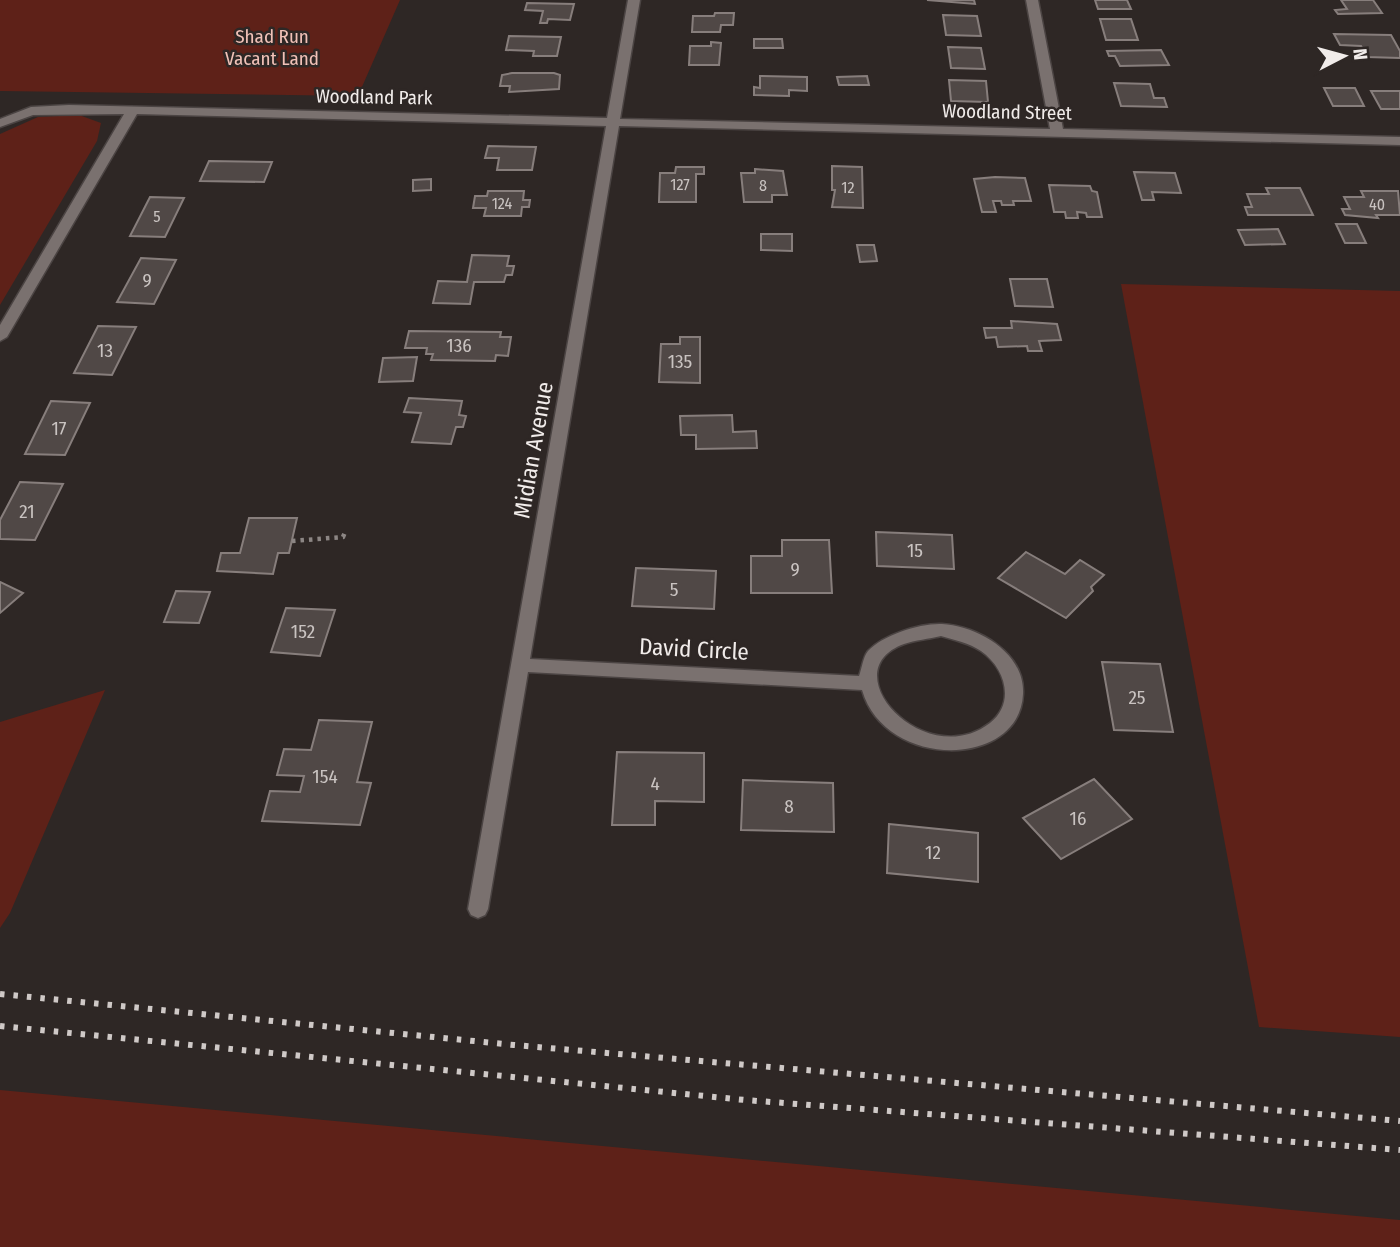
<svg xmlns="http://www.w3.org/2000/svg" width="1400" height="1247" viewBox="0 0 1400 1247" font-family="'Fira Sans Condensed',sans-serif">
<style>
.green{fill:#5e2118}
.building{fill:#504846;stroke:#877e7c;stroke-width:2}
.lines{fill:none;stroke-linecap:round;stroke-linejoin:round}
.minor-casing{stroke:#4b4443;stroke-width:3}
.path{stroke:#8c8684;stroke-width:4.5;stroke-dasharray:3.5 5;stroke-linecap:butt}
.minor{fill:#7a716f;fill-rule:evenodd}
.rail{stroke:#cfc9c7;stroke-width:6;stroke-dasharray:4.5 9;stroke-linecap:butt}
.labels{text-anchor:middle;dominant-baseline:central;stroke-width:5;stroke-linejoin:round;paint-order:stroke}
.far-number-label{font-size:16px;fill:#c9c3c1}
.far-park-label{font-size:19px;fill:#f1c1b7;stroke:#2e2725}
.far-street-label{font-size:19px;fill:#f1ecea;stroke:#2e2725}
.number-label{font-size:19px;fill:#c9c3c1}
.street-label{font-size:23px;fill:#f1ecea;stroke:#2e2725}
</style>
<rect width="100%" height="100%" fill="#2e2725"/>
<g class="green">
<path d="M 0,0 L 400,0 L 358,96 L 0,91 Z"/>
<path d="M 79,115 L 101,123 L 97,141 L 0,305 L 0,134 L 38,117 Z"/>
<path d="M 1121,284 L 1400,291 L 1400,1037 L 1259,1027 Z"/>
<path d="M 105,690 L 10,913 L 0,928 L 0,722 Z"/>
<path d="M 0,1090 L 1400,1220 L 1400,1247 L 0,1247 Z"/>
</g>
<g class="building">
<path d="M 974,0 L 975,4 L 927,0 Z"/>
<path d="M 1095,0 L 1127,0 L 1131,9 L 1098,9 Z"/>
<path d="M 1341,0 L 1373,0 L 1382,13 L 1338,14 L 1335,10 L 1347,9 Z"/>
<path d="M 527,3 L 574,4 L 570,20 L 548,19 L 547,23 L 540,23 L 543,11 L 525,10 Z"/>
<path d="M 715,13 L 734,13 L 733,25 L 721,25 L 720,32 L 692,32 L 693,16 L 714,16 Z"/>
<path d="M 943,15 L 977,16 L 981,36 L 946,35 Z"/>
<path d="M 1100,19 L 1131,19 L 1138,40 L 1106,40 Z"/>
<path d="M 1334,34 L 1391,35 L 1400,51 L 1400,58 L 1367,57 L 1361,46 L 1340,45 Z"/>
<path d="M 509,36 L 561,37 L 557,56 L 533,56 L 534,51 L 506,50 Z"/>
<path d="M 754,39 L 782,39 L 783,48 L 754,48 Z"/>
<path d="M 711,42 L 721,43 L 719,65 L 689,65 L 690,46 L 711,46 Z"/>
<path d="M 948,47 L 981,48 L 985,69 L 951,68 Z"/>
<path d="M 1161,50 L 1169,65 L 1120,66 L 1115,56 L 1109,56 L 1107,51 Z"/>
<path d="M 512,73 L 554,73 L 560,75 L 559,89 L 509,92 L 510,86 L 500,86 L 502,75 Z"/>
<path d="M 760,76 L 807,77 L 807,91 L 789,90 L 789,96 L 754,95 L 754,87 L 760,88 Z"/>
<path d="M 867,76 L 869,85 L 839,85 L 837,77 Z"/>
<path d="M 949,80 L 986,81 L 988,102 L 951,101 Z"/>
<path d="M 1114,83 L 1150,84 L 1154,98 L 1164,98 L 1167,107 L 1121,106 Z"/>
<path d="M 1324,88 L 1355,88 L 1364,106 L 1333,106 Z"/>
<path d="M 1371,91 L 1400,91 L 1400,109 L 1381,109 Z"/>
<path d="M 488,146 L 536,147 L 532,170 L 497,170 L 499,158 L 485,158 Z"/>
<path d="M 209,161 L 272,162 L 264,182 L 200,181 Z"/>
<path d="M 832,166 L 862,167 L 863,208 L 832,207 L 835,190 L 832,190 Z"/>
<path d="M 676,167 L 704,167 L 704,174 L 696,174 L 696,202 L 659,202 L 660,173 L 675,173 Z"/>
<path d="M 755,169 L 783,171 L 787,195 L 772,195 L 772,202 L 744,202 L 741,173 L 755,173 Z"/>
<path d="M 1134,172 L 1175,173 L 1181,193 L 1152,192 L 1154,200 L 1142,200 Z"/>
<path d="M 995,177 L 1025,178 L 1031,201 L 1013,201 L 1014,205 L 1002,205 L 1001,201 L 993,201 L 996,212 L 982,212 L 974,179 Z"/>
<path d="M 431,179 L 431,190 L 413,191 L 413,180 Z"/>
<path d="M 1049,185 L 1090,186 L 1092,191 L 1097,192 L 1102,217 L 1087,217 L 1086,213 L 1077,212 L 1078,218 L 1066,218 L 1065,212 L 1054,212 Z"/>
<path d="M 1266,188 L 1300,188 L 1313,215 L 1248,215 L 1245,207 L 1252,207 L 1247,194 L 1269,194 Z"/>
<path d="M 488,191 L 524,191 L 523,200 L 530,200 L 529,207 L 522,207 L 521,216 L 484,216 L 486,208 L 473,208 L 475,196 L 487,196 Z"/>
<path d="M 1361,191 L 1398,191 L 1400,215 L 1376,215 L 1378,218 L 1345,215 L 1342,209 L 1350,209 L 1344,197 L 1364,197 Z"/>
<path d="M 150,197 L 184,198 L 165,237 L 130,236 Z"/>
<path d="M 1336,224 L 1357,224 L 1366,243 L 1345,243 Z"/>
<path d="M 1278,229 L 1285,244 L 1245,245 L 1238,230 Z"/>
<path d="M 761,234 L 792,234 L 792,251 L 761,250 Z"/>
<path d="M 857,245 L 874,245 L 877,261 L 860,262 Z"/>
<path d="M 472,255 L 509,256 L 507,266 L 514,266 L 512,275 L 506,275 L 504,282 L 474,282 L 470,304 L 433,303 L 438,281 L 467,282 Z"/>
<path d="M 141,258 L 176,260 L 154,304 L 117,302 Z"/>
<path d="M 1010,279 L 1047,279 L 1053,307 L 1015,306 Z"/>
<path d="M 1011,321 L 1057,324 L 1061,340 L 1039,341 L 1042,351 L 1028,351 L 1027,346 L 998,347 L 996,337 L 986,338 L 984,328 L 1012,328 Z"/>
<path d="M 98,326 L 136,327 L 112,375 L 74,373 Z"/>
<path d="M 409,331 L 501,332 L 500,337 L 511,337 L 508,356 L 496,355 L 495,361 L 431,360 L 433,354 L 426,354 L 427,348 L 405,348 Z"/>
<path d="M 680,337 L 700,337 L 700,383 L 659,382 L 661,344 L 680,344 Z"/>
<path d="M 417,357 L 413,381 L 379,382 L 383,358 Z"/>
<path d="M 409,398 L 462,401 L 459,415 L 466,416 L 463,427 L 456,427 L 451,444 L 412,442 L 421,413 L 404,412 Z"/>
<path d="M 51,401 L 90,403 L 65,455 L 25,454 Z"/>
<path d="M 732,415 L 733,432 L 756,431 L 757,448 L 696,449 L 696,435 L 681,435 L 680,416 Z"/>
<path d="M 20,482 L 63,484 L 35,540 L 0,539 L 0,520 Z"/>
<path d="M 249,518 L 297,518 L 289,553 L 278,553 L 273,574 L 217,571 L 221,553 L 240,553 Z"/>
<path d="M 876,532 L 952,535 L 954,569 L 877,566 Z"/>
<path d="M 782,540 L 829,540 L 832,593 L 751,593 L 751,556 L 782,556 Z"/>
<path d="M 1026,552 L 1065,574 L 1080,560 L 1104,575 L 1091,587 L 1093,591 L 1066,618 L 998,578 Z"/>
<path d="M 636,568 L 716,571 L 714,609 L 632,606 Z"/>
<path d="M 0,582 L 23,593 L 0,613 Z"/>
<path d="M 176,591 L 210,592 L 199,623 L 164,622 Z"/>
<path d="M 286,608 L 335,610 L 320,656 L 271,652 Z"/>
<path d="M 1102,662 L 1160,664 L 1173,732 L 1114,730 Z"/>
<path d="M 319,720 L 372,722 L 357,782 L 371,783 L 360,825 L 262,821 L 270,791 L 300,792 L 304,776 L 277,775 L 284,749 L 311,750 Z"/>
<path d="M 617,752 L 704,753 L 704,802 L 655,801 L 655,825 L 612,825 Z"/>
<path d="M 1094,779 L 1132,819 L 1061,859 L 1023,818 Z"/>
<path d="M 743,780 L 833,783 L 834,832 L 741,830 Z"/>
<path d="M 889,824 L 978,833 L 978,882 L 887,873 Z"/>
</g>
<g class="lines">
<defs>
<path id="minor" d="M 628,0 L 640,0 L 620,119 L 1050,129 L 1026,0 L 1038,0 L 1063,129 L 1400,137 L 1400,145 L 619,126 L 530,659 L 859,676 C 862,668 863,657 868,651 C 883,635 920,623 942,624 C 978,626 1025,653 1023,694 C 1020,769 885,770 862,690 L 528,672 L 488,909 L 485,915 L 478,918 L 471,915 L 468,909 L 606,126 L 137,114 L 7,337 L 0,341 L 0,325 L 124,114 L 33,115 L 0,127 L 0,119 L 31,107 L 69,105 L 607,118 ZM 941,636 C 955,640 969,643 981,651 C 1005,668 1016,702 990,723 C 925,773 830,671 904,644 C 915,640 929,639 941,636 Z"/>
</defs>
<use href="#minor" class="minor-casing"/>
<path class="path" d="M 292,541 L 343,537 L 346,530"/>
<use href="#minor" class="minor"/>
<g class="rail">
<path d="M 0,994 L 514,1045 L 1400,1121"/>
<path d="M 0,1026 L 745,1100 L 1400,1150"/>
</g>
</g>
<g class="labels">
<g class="far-number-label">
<text x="680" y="184">127</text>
<text x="763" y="185">8</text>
<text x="848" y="187">12</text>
<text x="502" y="203">124</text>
<text x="1377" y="204">40</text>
<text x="157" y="216">5</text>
</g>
<g class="far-park-label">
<text x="272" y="36">Shad Run<tspan x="272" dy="22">Vacant Land</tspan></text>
</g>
<g class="far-street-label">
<text transform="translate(374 97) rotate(1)">Woodland Park</text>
<text transform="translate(1007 112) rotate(1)">Woodland Street</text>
</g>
<g class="number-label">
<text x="147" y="280">9</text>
<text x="459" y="345">136</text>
<text x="105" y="350">13</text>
<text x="680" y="361">135</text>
<text x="59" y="428">17</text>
<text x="27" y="511">21</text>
<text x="915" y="550">15</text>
<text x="795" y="569">9</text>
<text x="674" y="589">5</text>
<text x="303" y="631">152</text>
<text x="1137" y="697">25</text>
<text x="325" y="776">154</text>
<text x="655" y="783">4</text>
<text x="789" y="806">8</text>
<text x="1078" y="818">16</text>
<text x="933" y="852">12</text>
</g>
<g class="street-label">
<text transform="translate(533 450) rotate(-80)">Midian Avenue</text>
<text transform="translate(694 649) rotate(3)">David Circle</text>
</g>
</g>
<g transform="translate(1344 56) rotate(84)" stroke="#2e2725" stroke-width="5" paint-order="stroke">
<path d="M0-5L12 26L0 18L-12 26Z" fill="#f1ecea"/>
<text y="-10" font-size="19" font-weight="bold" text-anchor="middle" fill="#f1ecea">N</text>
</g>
</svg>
